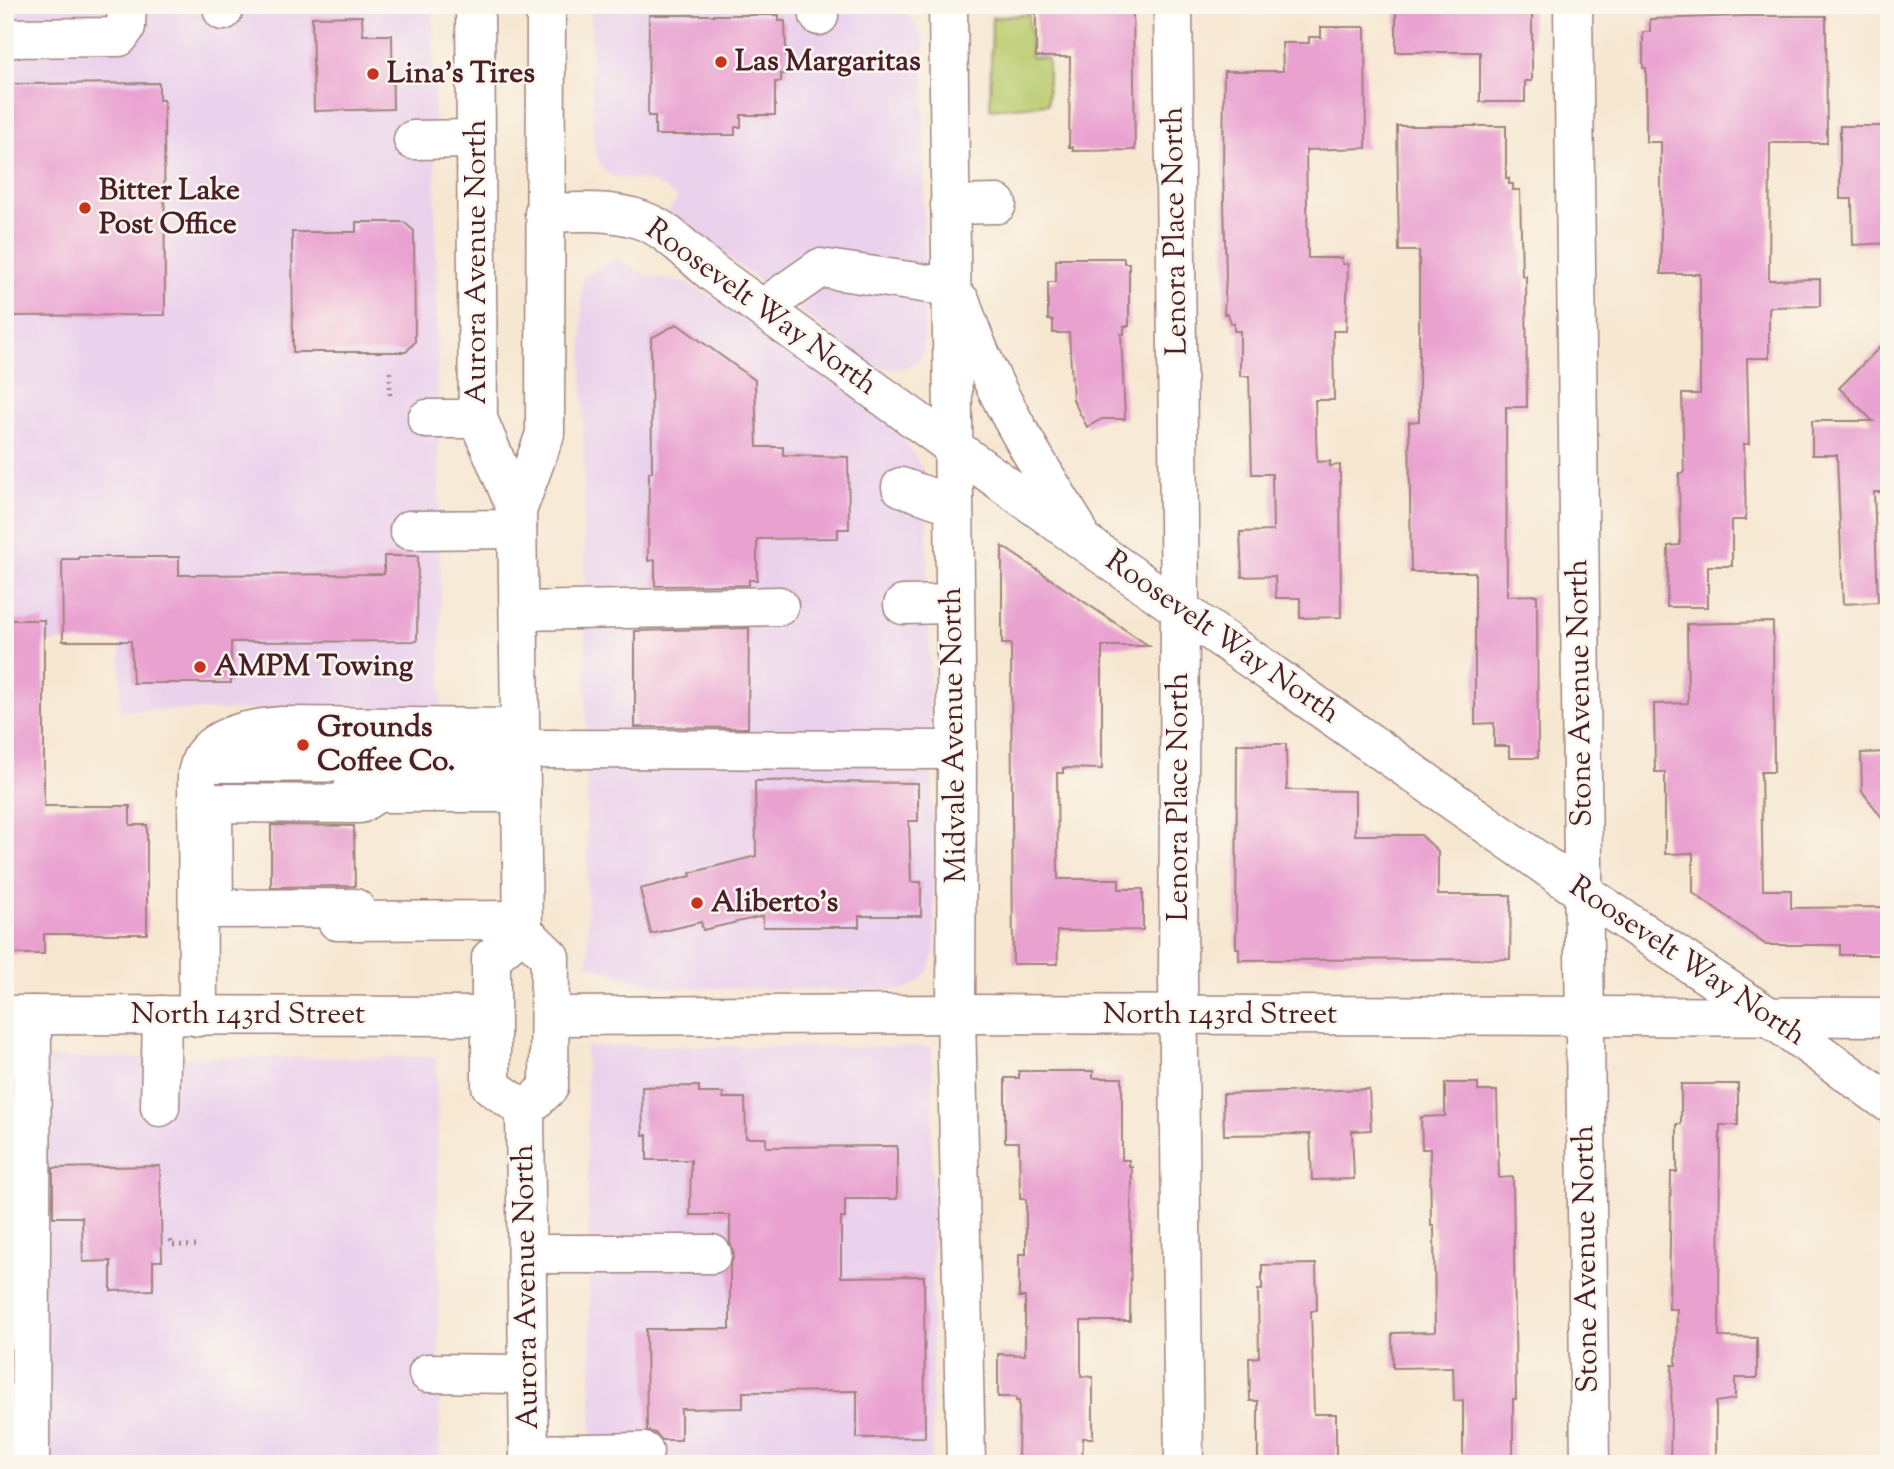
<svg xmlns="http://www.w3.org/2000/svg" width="1894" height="1469" viewBox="0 0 1894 1469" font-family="'Sorts Mill Goudy',serif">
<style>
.built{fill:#ead1ec}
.green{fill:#b9cb6e;stroke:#82754c;stroke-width:2}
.building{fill:#e9a1d0}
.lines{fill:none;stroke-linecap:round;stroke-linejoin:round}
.minor-casing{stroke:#a0837e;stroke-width:41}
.highway-casing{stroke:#a0837e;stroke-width:41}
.path{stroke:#a0837e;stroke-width:4.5;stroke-dasharray:2 5;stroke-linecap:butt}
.minor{stroke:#fff;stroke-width:38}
.highway{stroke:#fff;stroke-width:38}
.poi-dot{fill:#c8321e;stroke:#fbf7ec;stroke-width:2.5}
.labels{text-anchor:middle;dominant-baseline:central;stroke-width:5;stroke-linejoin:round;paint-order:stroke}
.poi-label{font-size:30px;font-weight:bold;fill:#4a1f2b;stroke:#fbf7ec;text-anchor:start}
.street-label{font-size:30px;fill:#4a1f2b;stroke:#fbf7ec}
</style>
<rect width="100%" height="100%" fill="#fbf7ec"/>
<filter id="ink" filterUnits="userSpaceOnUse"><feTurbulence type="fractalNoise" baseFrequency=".0143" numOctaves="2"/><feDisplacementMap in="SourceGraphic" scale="14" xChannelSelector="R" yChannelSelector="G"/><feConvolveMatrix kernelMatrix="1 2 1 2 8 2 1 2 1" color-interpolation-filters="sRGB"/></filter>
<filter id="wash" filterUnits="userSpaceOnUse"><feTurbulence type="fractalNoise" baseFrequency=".00686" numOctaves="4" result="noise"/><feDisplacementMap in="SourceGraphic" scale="28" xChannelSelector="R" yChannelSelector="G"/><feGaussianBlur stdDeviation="1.57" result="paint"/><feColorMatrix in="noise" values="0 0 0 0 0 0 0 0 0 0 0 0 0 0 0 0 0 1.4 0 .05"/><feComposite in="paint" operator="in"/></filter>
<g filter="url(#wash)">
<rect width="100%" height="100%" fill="#f6e7d1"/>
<g class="built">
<path d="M 5,5 L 433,5 L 442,711 L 120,710 L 121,642 L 5,642 Z"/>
<path d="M 597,5 L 898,5 L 911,17 L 924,40 L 924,351 L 919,361 L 909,367 L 897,369 L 882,368 L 867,362 L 668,212 L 678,198 L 664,188 L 648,181 L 612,176 L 600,166 L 593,138 L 591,11 Z"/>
<path d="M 617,259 L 646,275 L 688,284 L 714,298 L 884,416 L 907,443 L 923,470 L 926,484 L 935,949 L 930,968 L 920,981 L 904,990 L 669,988 L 625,977 L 588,965 L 582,294 L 583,276 Z"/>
<path d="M 586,1046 L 932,1047 L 932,1464 L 592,1464 Z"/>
<path d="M 437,1057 L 440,1464 L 5,1464 L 5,1058 Z"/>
</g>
<path class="green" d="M 1029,14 L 1031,57 L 1048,59 L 1048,104 L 990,109 L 992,18 Z"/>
<g id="blocks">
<g class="building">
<path d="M 1396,5 L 1532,5 L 1532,81 L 1525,81 L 1525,102 L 1480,102 L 1480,52 L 1396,52 Z"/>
<path d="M 1036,10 L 1133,10 L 1135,150 L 1073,151 L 1073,147 L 1069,147 L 1070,57 L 1036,57 Z"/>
<path d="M 649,15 L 779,15 L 779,21 L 785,21 L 787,74 L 781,74 L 781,82 L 775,82 L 775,115 L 741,115 L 741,127 L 735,127 L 735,135 L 655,135 L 655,116 L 648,116 Z"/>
<path d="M 362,16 L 363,35 L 392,35 L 393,109 L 314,111 L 312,17 Z"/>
<path d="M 1744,16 L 1826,16 L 1827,143 L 1770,143 L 1769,280 L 1820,279 L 1820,306 L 1769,307 L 1769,358 L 1747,358 L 1749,444 L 1744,444 L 1746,520 L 1732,520 L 1732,566 L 1708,566 L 1708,607 L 1667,607 L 1668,546 L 1680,545 L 1679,473 L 1684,473 L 1682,394 L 1700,394 L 1700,274 L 1661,274 L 1661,142 L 1646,142 L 1646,68 L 1643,68 L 1643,32 L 1650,32 L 1650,19 Z"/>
<path d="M 1321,27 L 1365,27 L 1366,148 L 1306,150 L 1308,258 L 1342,258 L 1342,264 L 1348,264 L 1346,331 L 1333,331 L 1334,400 L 1315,400 L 1317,462 L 1330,461 L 1330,466 L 1340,465 L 1341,617 L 1300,618 L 1300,598 L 1276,598 L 1275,576 L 1242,577 L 1240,532 L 1273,531 L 1272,474 L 1252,474 L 1249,376 L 1240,376 L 1240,331 L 1234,331 L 1234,323 L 1231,323 L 1228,314 L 1224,314 L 1226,274 L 1223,167 L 1224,71 L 1283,71 L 1282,43 L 1309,43 L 1309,37 L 1321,37 Z"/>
<path d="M 159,83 L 159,100 L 164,100 L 165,315 L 5,316 L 5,84 Z"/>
<path d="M 1397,126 L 1506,126 L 1506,178 L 1509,178 L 1509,184 L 1513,184 L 1513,190 L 1520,190 L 1522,276 L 1526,276 L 1527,407 L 1506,407 L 1507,596 L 1537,595 L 1538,758 L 1509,758 L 1509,746 L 1494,746 L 1494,723 L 1475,724 L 1475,572 L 1411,572 L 1409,422 L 1419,421 L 1419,251 L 1399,251 Z"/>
<path d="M 1840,126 L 1888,126 L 1889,243 L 1853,245 L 1852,199 L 1840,199 Z"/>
<path d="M 356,222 L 404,222 L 414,231 L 415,342 L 406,352 L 293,352 L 292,232 L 356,232 Z"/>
<path d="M 1060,258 L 1124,258 L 1124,263 L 1129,263 L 1129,326 L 1124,326 L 1124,334 L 1121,334 L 1125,419 L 1102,419 L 1087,427 L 1073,400 L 1069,333 L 1053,333 L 1053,320 L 1048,320 L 1048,282 L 1056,282 L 1056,260 L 1060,260 Z"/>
<path d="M 677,324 L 755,380 L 757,447 L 783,447 L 783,455 L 848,457 L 849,529 L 838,529 L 838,538 L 757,539 L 757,580 L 749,580 L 749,585 L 655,586 L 655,560 L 648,561 L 649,472 L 652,472 L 651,338 Z"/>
<path d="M 1889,338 L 1889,492 L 1874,492 L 1878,602 L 1843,604 L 1837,455 L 1812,455 L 1812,421 L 1873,421 L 1839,388 Z"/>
<path d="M 1002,546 L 1149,646 L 1102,646 L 1102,769 L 1063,768 L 1063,773 L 1057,773 L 1058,879 L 1119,879 L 1119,889 L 1143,889 L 1143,930 L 1057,931 L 1058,964 L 1013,964 L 1011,644 L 1002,644 Z"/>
<path d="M 384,556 L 418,556 L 417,641 L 231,642 L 231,683 L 133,683 L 131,641 L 63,641 L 62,559 L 79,559 L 79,557 L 179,557 L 179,575 L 384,574 Z"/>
<path d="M 5,620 L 44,620 L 44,806 L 130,806 L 130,825 L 147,825 L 147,934 L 44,934 L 44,954 L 5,954 Z"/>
<path d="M 1773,622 L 1774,772 L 1761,772 L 1763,890 L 1791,890 L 1791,908 L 1889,907 L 1889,955 L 1840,955 L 1840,945 L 1766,945 L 1693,893 L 1693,853 L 1665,854 L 1665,772 L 1655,772 L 1654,704 L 1688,703 L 1687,624 Z"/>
<path d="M 749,628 L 748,728 L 635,727 L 635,631 Z"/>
<path d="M 1237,744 L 1286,744 L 1287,790 L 1355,791 L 1355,835 L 1421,835 L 1438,851 L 1438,895 L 1511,895 L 1510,959 L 1239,960 L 1239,948 L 1236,948 Z"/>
<path d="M 1889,752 L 1889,827 L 1862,791 L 1861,753 Z"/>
<path d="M 824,780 L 824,782 L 918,783 L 918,821 L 909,821 L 911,882 L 921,882 L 921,916 L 859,916 L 859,927 L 763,927 L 763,916 L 703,930 L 701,922 L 651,934 L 640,889 L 691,876 L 690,873 L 756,856 L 755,781 Z"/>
<path d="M 271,825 L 354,826 L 355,886 L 271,887 Z"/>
<path d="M 1019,1071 L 1093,1071 L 1093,1078 L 1122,1078 L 1122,1160 L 1129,1160 L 1129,1167 L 1132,1167 L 1130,1321 L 1081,1321 L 1081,1376 L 1093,1377 L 1093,1438 L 1083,1438 L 1082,1464 L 1018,1464 L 1019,1401 L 1016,1401 L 1016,1397 L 998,1397 L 998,1354 L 1025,1355 L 1025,1297 L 1019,1297 L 1019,1254 L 1026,1254 L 1026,1199 L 1020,1199 L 1019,1142 L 1005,1142 L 1005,1078 L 1019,1078 Z"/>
<path d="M 1445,1083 L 1478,1083 L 1478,1091 L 1497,1091 L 1499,1178 L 1513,1177 L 1516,1399 L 1513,1399 L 1513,1464 L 1463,1464 L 1463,1400 L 1454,1401 L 1453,1367 L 1393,1368 L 1392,1333 L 1435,1332 L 1434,1226 L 1431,1226 L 1430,1149 L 1422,1149 L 1421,1117 L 1445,1116 Z"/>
<path d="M 1681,1084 L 1738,1084 L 1738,1125 L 1720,1125 L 1719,1337 L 1757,1338 L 1757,1378 L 1735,1378 L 1735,1399 L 1716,1402 L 1716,1464 L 1670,1464 L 1672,1365 L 1676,1365 L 1677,1309 L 1669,1309 L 1671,1172 L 1677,1172 L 1677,1124 L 1681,1124 Z"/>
<path d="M 699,1086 L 699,1093 L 723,1093 L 723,1098 L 745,1098 L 746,1138 L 766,1138 L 766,1147 L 897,1146 L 897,1199 L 845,1199 L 845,1218 L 841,1218 L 841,1277 L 924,1276 L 925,1437 L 857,1438 L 857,1391 L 743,1392 L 743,1408 L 681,1409 L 681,1440 L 662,1440 L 655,1433 L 647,1431 L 646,1329 L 730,1329 L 730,1266 L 734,1255 L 730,1242 L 730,1215 L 690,1215 L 691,1160 L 647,1160 L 647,1135 L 643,1135 L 642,1087 Z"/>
<path d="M 1369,1089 L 1371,1130 L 1352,1131 L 1354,1179 L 1312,1180 L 1310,1134 L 1224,1135 L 1223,1094 Z"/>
<path d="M 160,1166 L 162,1261 L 153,1261 L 153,1290 L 111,1291 L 111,1261 L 83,1262 L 82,1217 L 53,1217 L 53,1168 Z"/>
<path d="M 1316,1264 L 1317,1310 L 1311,1311 L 1314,1414 L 1336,1414 L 1336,1461 L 1332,1461 L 1332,1464 L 1258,1461 L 1258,1401 L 1250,1401 L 1249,1358 L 1259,1357 L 1258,1290 L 1262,1290 L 1262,1265 Z"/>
</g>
</g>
</g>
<g filter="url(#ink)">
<use href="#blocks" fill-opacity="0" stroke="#a0837e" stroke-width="2"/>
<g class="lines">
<defs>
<g id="minor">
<path d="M 948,5 L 957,750 L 956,1014 L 966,1464"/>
<path d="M 1173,5 L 1180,608 L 1178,977 L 1184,1464"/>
<path d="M 1573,5 L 1590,1464"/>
<path d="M 223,11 L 223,5"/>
<path d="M 819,16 L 819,5"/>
<path d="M 5,38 L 119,37 L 126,27 L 127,5"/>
<path d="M 413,140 L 476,139"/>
<path d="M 950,205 L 997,204"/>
<path d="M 544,213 C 580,212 620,208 653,225 C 673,235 695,259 713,273 L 1087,544 L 1577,888 L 1768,1016 L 1889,1103"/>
<path d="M 961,302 C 987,384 1032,455 1077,528"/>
<path d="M 763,308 L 820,268 L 950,287"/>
<path d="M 427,419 L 478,419"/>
<path d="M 901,487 L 953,505"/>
<path d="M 409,530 L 517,529"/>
<path d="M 903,605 L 954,604"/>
<path d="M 519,611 L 779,606"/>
<path d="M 521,749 L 957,750"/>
<path d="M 200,763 L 521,762"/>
<path d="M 351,793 L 521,793"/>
<path d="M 337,921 L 522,920"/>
<path d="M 361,921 L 355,908 L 214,909 L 213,803 L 360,804 L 377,793"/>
<path d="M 5,1015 L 491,1016"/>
<path d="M 550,1016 L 956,1014 L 1889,1017"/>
<path d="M 198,1017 L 197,773 C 199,768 200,761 203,756 C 218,733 257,728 282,726 L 520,728"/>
<path d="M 160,1107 L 162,1015"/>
<path d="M 527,1254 L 712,1254"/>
<path d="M 428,1373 L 528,1374"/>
<path d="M 529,1454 L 644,1452"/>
<path d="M 30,1464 L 32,1015"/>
</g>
<g id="highway">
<path d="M 475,5 L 478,419 L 517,511"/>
<path d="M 523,931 L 491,958 L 491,1086 L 525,1110"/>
<path d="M 529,1464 L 525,1110 L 549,1087 L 550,957 L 523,931 L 517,511 L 545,434 L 546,5"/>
</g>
</defs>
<use href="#minor" class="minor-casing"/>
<use href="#highway" class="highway-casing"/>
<g class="path">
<path d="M 390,372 L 390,400"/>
<path d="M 171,1240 L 171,1245 L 200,1246"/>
</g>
<use href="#minor" class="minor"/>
<use href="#highway" class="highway"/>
</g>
</g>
<g class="poi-dot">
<circle cx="721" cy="62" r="7"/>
<circle cx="373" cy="74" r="7"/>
<circle cx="85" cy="208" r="7"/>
<circle cx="200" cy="667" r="7"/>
<circle cx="303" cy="745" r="7"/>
<circle cx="697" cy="903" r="7"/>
</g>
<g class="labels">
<g class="poi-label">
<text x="735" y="62">Las Margaritas</text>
<text x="387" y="74">Lina's Tires</text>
<text x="99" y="191">Bitter Lake<tspan x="99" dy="34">Post Office</tspan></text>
<text x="214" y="667">AMPM Towing</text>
<text x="317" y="728">Grounds<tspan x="317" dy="34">Coffee Co.</tspan></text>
<text x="711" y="903">Aliberto's</text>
</g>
<g class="street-label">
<text transform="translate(1176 231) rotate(-91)">Lenora Place North</text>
<text transform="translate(477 262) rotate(-90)">Aurora Avenue North</text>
<text transform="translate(761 308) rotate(36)">Roosevelt Way North</text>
<text transform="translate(1222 638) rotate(35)">Roosevelt Way North</text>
<text transform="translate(1581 693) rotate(-91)">Stone Avenue North</text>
<text transform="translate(955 735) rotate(-91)">Midvale Avenue North</text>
<text transform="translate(1179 797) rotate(-90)">Lenora Place North</text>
<text transform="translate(1687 962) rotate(34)">Roosevelt Way North</text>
<text x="248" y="1015">North 143rd Street</text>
<text x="1220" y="1015">North 143rd Street</text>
<text transform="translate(1587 1259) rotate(-91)">Stone Avenue North</text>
<text transform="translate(527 1287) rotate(-91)">Aurora Avenue North</text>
</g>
</g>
<rect width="1894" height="1469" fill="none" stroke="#fbf7ec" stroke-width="28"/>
</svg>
